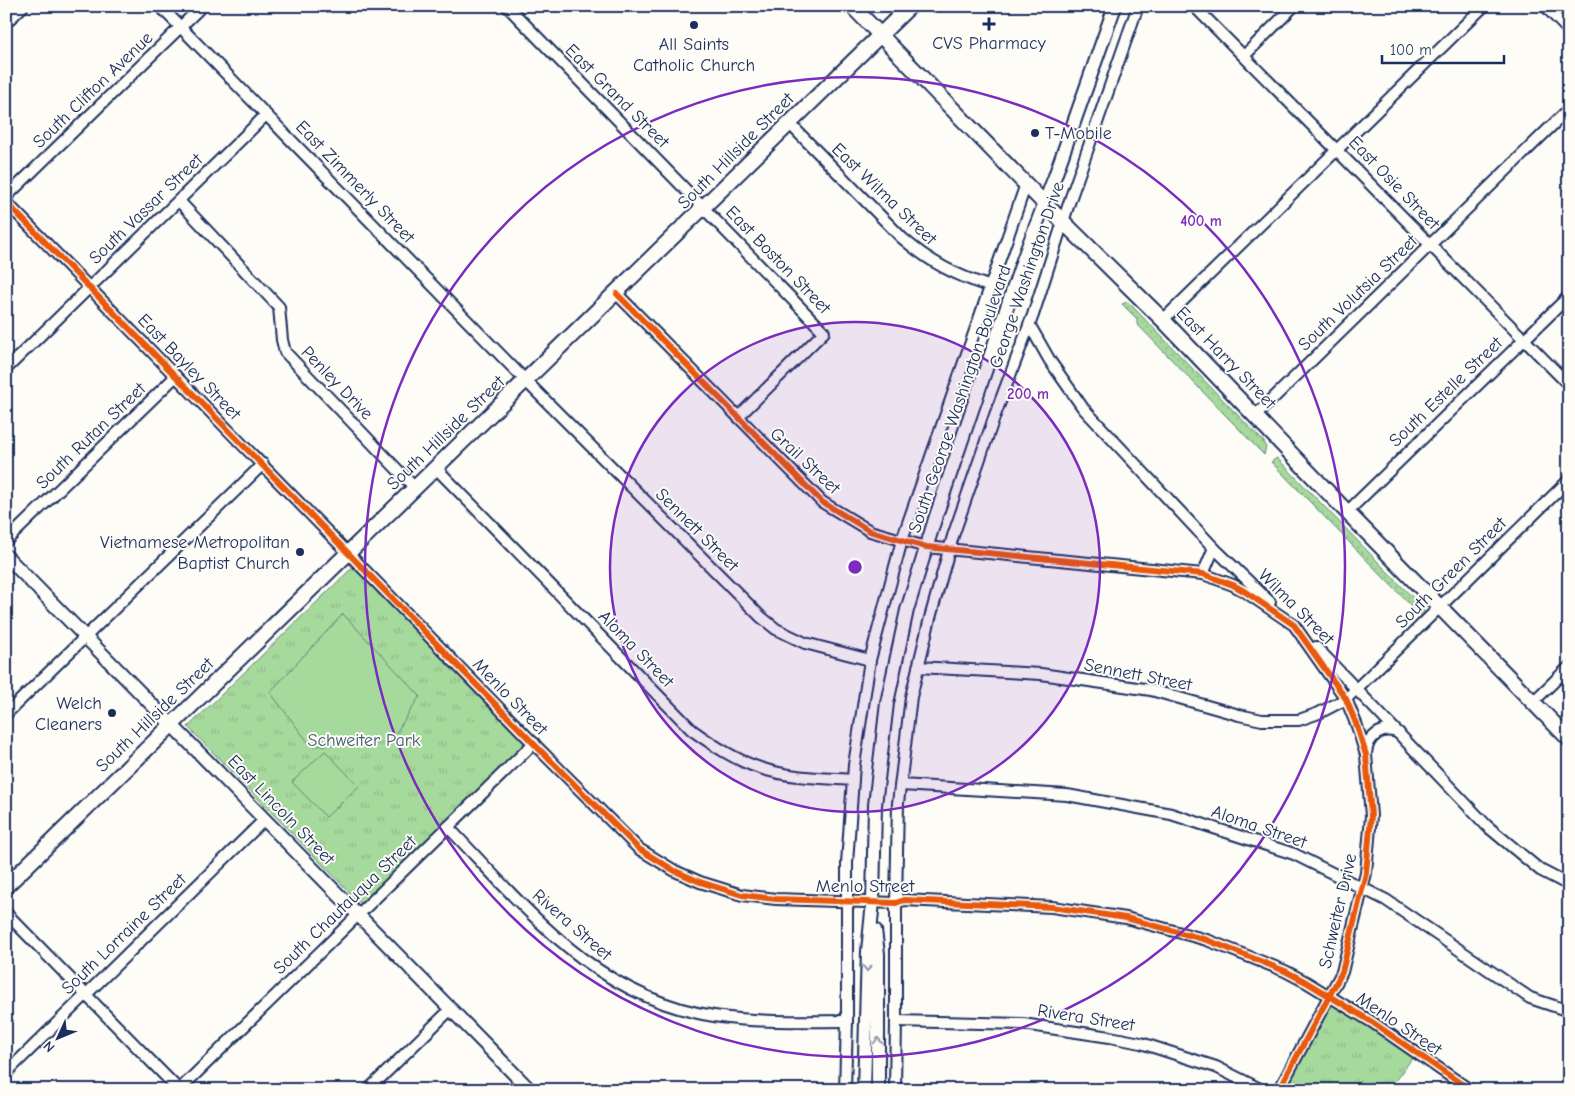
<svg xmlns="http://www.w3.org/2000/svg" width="1575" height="1096" viewBox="0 0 1575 1096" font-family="'Comic Neue',sans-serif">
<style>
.grass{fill:url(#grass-dots);stroke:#60847d}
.park{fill:url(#park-tufts);stroke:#60847d}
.pitch{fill:#a6d99c;stroke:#60847d}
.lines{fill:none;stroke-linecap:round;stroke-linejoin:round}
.minor-casing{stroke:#1b2f5e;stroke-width:14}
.tertiary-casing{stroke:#1b2f5e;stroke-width:16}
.secondary-casing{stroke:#1b2f5e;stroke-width:18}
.minor{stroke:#fdfcf7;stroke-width:10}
.tertiary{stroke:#fdfcf7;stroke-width:12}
.secondary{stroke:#fdfcf7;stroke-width:14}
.cycleway-casing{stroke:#fdfcf7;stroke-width:9}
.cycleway{stroke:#e8590c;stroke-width:6}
.oneway{stroke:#8c96aa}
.ring{fill:none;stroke:#7b2cbf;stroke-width:2.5}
.poi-dot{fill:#1b2f5e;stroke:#fdfcf7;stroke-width:2}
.labels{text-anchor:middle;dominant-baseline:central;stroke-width:4;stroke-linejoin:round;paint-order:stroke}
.poi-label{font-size:18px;fill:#1b2f5e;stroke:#fdfcf7}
.street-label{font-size:18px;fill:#1b2f5e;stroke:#fdfcf7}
.park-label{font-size:18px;fill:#3e5a6e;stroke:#fdfcf7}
.centre{fill:#7b2cbf;stroke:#fdfcf7;stroke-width:2.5}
.ring-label{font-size:15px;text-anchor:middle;font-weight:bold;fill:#7b2cbf;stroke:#fdfcf7;stroke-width:4;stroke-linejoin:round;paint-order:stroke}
</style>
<defs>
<pattern id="grass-dots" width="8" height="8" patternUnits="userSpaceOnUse" patternTransform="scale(1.25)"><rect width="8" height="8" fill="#a6d99c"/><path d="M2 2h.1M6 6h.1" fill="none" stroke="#8ebb89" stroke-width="1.8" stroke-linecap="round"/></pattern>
<pattern id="park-tufts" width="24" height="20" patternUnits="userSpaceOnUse" patternTransform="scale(1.25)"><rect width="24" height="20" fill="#a6d99c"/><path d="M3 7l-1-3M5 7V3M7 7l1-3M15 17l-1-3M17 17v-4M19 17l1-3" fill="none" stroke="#8ebb89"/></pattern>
</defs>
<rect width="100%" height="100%" fill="#fdfcf7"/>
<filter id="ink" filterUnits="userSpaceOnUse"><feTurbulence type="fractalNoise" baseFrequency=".02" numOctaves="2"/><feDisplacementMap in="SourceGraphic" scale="10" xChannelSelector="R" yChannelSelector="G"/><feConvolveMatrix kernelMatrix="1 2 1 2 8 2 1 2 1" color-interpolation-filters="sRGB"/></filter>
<g filter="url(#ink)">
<g class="grass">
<path d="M 1127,302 L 1130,304 L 1264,442 L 1266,446 L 1264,455 L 1137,324 L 1137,319 L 1122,304 Z"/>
<path d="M 1277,458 L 1421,606 L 1425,613 L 1422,617 L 1271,462 Z"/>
</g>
<g class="park">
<path d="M 355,565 L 527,744 L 420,849 L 360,903 L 188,727 Z"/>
<path d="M 1332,1002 L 1386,1036 L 1414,1056 L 1388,1090 L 1284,1090 Z"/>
</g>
<g class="pitch">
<path d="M 343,614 L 420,696 L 390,742 L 311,746 L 270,692 Z"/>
<path d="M 325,751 L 359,786 L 326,817 L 292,782 Z"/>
</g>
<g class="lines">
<defs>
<g id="minor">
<path d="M 160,6 L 526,381 L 761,617 L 776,629 L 805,643 L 870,660"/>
<path d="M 507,6 L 824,332 L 738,417"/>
<path d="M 1194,6 L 1569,385"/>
<path d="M 1545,6 L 1569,31"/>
<path d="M 6,23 L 23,6"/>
<path d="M 1244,56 L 1294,6"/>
<path d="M 790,124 L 902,238 C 931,263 955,275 991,287"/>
<path d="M 6,197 L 202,6"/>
<path d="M 179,201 L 279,307 L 282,340 L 285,352 L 415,488"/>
<path d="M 6,202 L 538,748 L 639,849 L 675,871 L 700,882 L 742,895 L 776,899 L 896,903 L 904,900 L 1052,907 L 1126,918 L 1207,940 L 1285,971 L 1306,982 L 1372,1022 L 1470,1090"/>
<path d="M 617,294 L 822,502 L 870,531 L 926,547 L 1203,574 L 1233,585 L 1244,591 L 1294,625 L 1346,699 L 1357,726 L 1366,755 L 1371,816 L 1366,873 L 1342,972 L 1279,1090"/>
<path d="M 1163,320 L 1484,6"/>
<path d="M 1029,324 L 1050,361 L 1083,408 L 1214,548 L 1270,602"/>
<path d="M 6,369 L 266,115"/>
<path d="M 1255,416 L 1569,109"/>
<path d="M 436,468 L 692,730 C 713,745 735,760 760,768 C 790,778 822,778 853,780"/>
<path d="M 1347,512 L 1569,296"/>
<path d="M 6,541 L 176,376"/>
<path d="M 1203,574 L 1214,548"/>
<path d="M 1316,647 L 1487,826 L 1540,870 L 1569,885"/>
<path d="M 918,667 L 1041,674 L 1151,690 L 1239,715 L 1262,720 L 1299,720 L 1319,713 L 1346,699 L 1569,480"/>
<path d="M 1533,702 L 1569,667"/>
<path d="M 6,714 L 263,464"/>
<path d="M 1366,754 C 1367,737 1382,725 1399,733"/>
<path d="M 901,785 L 1067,795 L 1171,814 L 1294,854 L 1386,900 L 1530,998 L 1569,1011"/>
<path d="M 448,827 C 527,909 595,998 714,1016 C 758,1023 803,1021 847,1021"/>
<path d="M 6,913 L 179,1090"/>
<path d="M 896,1021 L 1023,1024 L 1110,1037 L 1141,1043 L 1216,1067 L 1262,1090"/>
<path d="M 6,1073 L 265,819"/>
<path d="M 179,1090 L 534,743"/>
<path d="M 368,1090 L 451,1009"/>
<path d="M 845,1090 L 847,1021 L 847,863 L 854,765 L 870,660 L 902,540 L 1026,184"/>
<path d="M 895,1090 L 896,1021 L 896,903 L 898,803 L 911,697 L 930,618 L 953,536 L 995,415 L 1033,315 L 1071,197 L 1138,6"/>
</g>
<g id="tertiary">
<path d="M 6,556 L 530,1090"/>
<path d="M 875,930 L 878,954 L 878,1090"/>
<path d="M 864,1090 L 868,951 L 873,902 L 875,805 L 887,703 L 907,610 L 935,519 L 1024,257 L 1055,176 L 1115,6"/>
</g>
<g id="secondary">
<path d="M 852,6 L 1045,204 L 1163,320 L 1347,512 L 1569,739"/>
<path d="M 6,886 L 910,6"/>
</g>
</defs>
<use href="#minor" class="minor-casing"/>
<use href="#tertiary" class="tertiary-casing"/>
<use href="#secondary" class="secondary-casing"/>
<use href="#minor" class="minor"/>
<use href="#tertiary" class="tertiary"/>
<use href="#secondary" class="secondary"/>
<defs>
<g id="cycleway">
<path d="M 6,202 L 538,748 L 639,849 L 675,871 L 700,882 L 742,895 L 776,899 L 896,903 L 904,900 L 1052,907 L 1126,918 L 1207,940 L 1285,971 L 1306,982 L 1372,1022 L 1470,1090"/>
<path d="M 617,294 L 822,502 L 870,531 L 926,547 L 1203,574 L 1233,585 L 1244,591 L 1294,625 L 1346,699 L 1357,726 L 1366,755 L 1371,816 L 1366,873 L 1342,972 L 1279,1090"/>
</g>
</defs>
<use href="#cycleway" class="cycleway-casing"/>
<use href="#cycleway" class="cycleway"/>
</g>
<defs><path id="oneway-chevron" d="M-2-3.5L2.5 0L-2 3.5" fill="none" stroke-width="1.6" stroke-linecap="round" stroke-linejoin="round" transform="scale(1.25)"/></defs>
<g class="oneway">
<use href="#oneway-chevron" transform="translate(867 968) rotate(91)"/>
<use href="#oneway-chevron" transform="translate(878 1041) rotate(-90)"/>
</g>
</g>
<circle cx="855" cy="567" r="245" fill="#7b2cbf" fill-opacity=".12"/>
<g class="ring">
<circle cx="855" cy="567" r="245"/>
<circle cx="855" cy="567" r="490"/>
</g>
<g class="poi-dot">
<path d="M986.5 16.5h5v5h5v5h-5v5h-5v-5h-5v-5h5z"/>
<circle cx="694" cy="25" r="5"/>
<circle cx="1035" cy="133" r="5"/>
<circle cx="300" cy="552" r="5"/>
<circle cx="112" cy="713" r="5"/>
</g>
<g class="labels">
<g class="poi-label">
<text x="989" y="43">CVS Pharmacy</text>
<text x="694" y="44">All Saints<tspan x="694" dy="21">Catholic Church</tspan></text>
<text x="1045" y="133" text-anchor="start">T-Mobile</text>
<text x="290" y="542" text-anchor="end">Vietnamese Metropolitan<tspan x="290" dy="21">Baptist Church</tspan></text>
<text x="102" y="703" text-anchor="end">Welch<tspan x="102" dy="21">Cleaners</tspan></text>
</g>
<g class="street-label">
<text transform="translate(93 90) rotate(-44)">South Clifton Avenue</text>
<text transform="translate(617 96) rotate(45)">East Grand Street</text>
<text transform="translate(736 151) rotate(-45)">South Hillside Street</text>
<text transform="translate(355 182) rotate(46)">East Zimmerly Street</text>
<text transform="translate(1394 183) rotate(46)">East Osie Street</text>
<text transform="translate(884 194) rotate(44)">East Wilma Street</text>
<text transform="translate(146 209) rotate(-44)">South Vassar Street</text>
<text transform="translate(778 260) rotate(46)">East Boston Street</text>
<text transform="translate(1027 275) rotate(-71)">George Washington Drive</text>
<text transform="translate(1358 293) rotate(-44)">South Volutsia Street</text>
<text transform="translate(1226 358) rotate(46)">East Harry Street</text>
<text transform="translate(189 367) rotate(46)">East Bayley Street</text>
<text transform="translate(337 383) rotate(46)">Penley Drive</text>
<text transform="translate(1446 392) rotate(-44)">South Estelle Street</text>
<text transform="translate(960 399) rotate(-71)">South George Washington Boulevard</text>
<text transform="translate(446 433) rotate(-44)">South Hillside Street</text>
<text transform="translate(91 436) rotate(-44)">South Rutan Street</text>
<text transform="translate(805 461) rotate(43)">Grail Street</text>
<text transform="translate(697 530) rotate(45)">Sennett Street</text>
<text transform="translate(1451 573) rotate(-45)">South Green Street</text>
<text transform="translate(1296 607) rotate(45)">Wilma Street</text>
<text transform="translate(636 649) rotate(46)">Aloma Street</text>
<text transform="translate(1138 675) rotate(11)">Sennett Street</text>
<text transform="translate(510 697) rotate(46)">Menlo Street</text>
<text transform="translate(155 715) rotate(-44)">South Hillside Street</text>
<text transform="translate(281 810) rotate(46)">East Lincoln Street</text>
<text transform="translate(1259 827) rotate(19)">Aloma Street</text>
<text x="865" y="886">Menlo Street</text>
<text transform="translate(345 905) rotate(-44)">South Chautauqua Street</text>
<text transform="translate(1338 911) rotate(-77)">Schweiter Drive</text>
<text transform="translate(572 925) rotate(41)">Rivera Street</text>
<text transform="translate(124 934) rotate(-44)">South Lorraine Street</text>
<text transform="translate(1086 1018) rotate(9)">Rivera Street</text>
<text transform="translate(1399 1024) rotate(34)">Menlo Street</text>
</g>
<g class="park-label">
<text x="364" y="740">Schweiter Park</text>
</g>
</g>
<circle cx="855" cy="567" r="8" class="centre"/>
<g class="ring-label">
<text x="1201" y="226">400 m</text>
<text x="1028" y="399">200 m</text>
</g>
<rect width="1575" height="1096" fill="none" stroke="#fdfcf7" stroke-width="25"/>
<rect x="12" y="12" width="1550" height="1071" fill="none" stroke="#1b2f5e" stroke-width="2" filter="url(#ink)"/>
<g transform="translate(58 1038) rotate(226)" stroke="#fdfcf7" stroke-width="4" paint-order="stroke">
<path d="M0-4L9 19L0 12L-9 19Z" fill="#1b2f5e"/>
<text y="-8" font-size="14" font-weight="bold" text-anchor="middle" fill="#1b2f5e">N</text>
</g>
<path d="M1382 55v8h122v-8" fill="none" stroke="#1b2f5e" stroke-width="2.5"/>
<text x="1390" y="55" font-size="15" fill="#1b2f5e" stroke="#fdfcf7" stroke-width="4" paint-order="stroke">100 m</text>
</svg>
